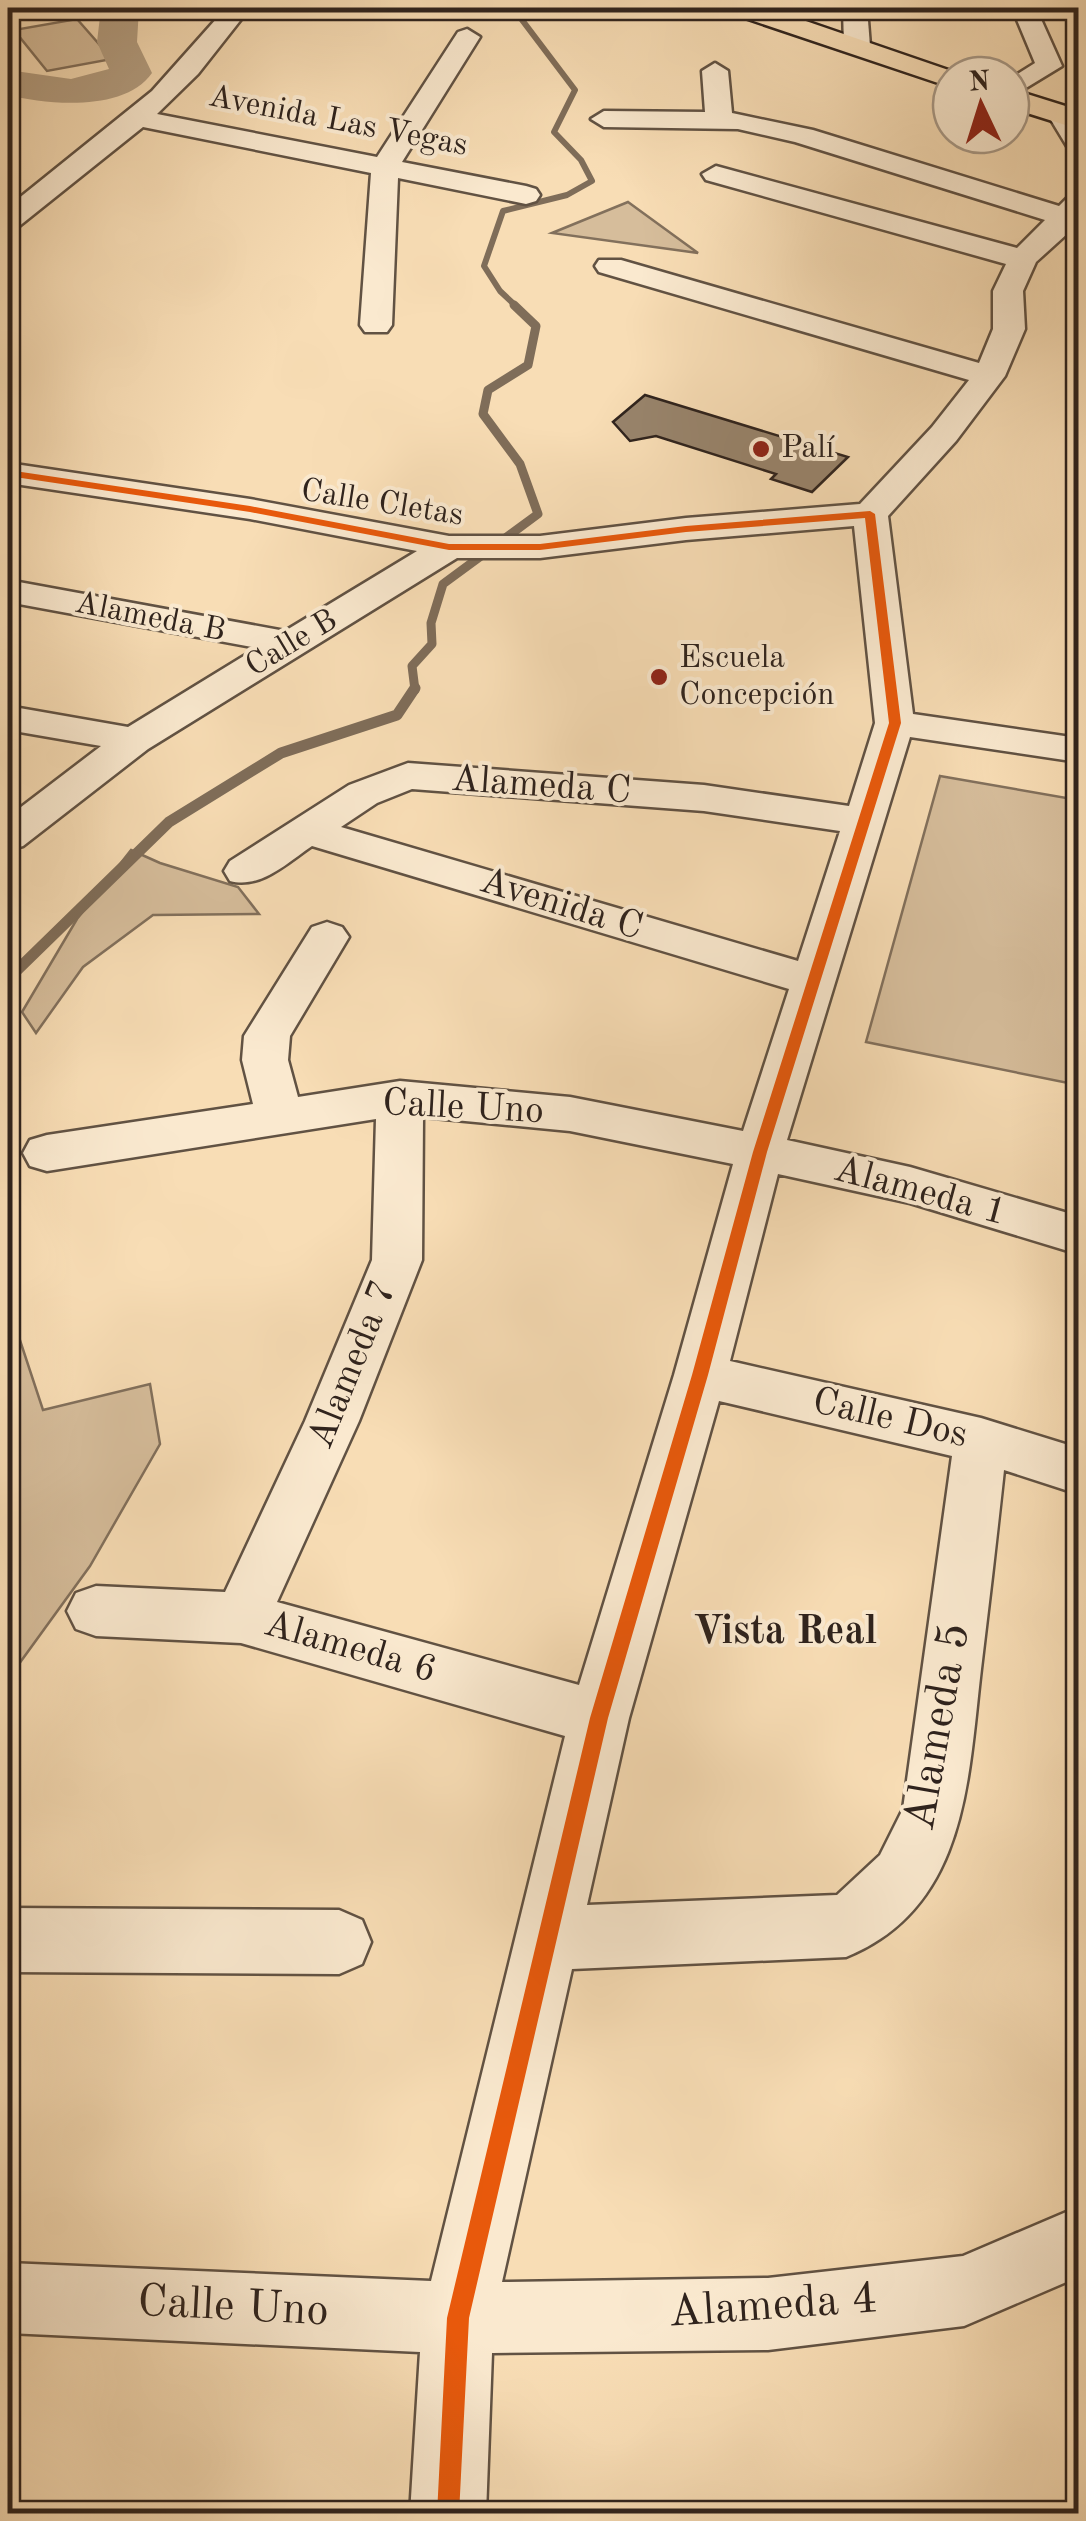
<svg xmlns="http://www.w3.org/2000/svg" width="1086" height="2521" viewBox="0 0 1086 2521" font-family="'Old Standard TT',serif">
<style>
.green{fill:#d6bd9b;stroke:#82705c;stroke-width:2.5}
.lines{fill:none;stroke-linecap:round;stroke-linejoin:round}
.stream-far3{stroke:#7f6d59;stroke-width:6}
.stream-far2{stroke:#7f6d59;stroke-width:9}
.stream-far1{stroke:#7f6d59;stroke-width:11}
.stream{stroke:#7f6d59;stroke-width:14}
.river{fill:#b49e81;fill-rule:evenodd}
.building{fill:#98846c;stroke:#2f231d;stroke-width:2.5}
.minor-casing{stroke:#615243;stroke-width:5}
.major-casing{stroke:#2f231d;stroke-width:5}
.minor{fill:#fae9cf;fill-rule:evenodd}
.major{fill:#f8ddb5;fill-rule:evenodd}
.cycleway-casing{stroke:#fae9cf;stroke-width:6}
.cycleway{fill:#e8590c;fill-rule:evenodd}
.poi-dot{fill:#8f2418;stroke:#fae9cf;stroke-width:4}
.labels{text-anchor:middle;dominant-baseline:central;stroke-width:8;stroke-linejoin:round;paint-order:stroke}
.far-street-label{font-size:32px;fill:#2f231d;stroke:#fae9cf}
.far-poi-label{font-size:32px;fill:#2f231d;stroke:#fae9cf;text-anchor:start}
.street-label{font-size:38px;fill:#2f231d;stroke:#fae9cf}
.neighbourhood-label{font-size:40px;font-weight:bold;fill:#2f231d;stroke:#fae9cf}
.near-street-label{font-size:45px;fill:#2f231d;stroke:#fae9cf}
</style>
<rect width="100%" height="100%" fill="#f8ddb5"/>
<filter id="stains"><feTurbulence type="fractalNoise" baseFrequency=".002" numOctaves="4"/><feColorMatrix values="0 0 0 0 .2 0 0 0 0 .09 0 0 0 0 .02 0 0 0 .5 -.17"/></filter>
<radialGradient id="worn" r=".72"><stop offset=".6" stop-color="#630" stop-opacity="0"/><stop offset="1" stop-color="#630" stop-opacity=".3"/></radialGradient>
<g class="green">
<path d="M 77,19 L 112,59 L 47,71 L 14,30 Z"/>
<path d="M 628,202 L 698,253 L 552,233 Z"/>
<path d="M 940,776 L 1078,800 L 1078,1085 L 866,1042 Z"/>
<path d="M 131,850 L 160,863 L 238,887 L 259,914 L 153,915 L 83,967 L 36,1033 L 22,1012 L 77,919 Z"/>
<path d="M 8,1304 L 43,1410 L 150,1384 L 160,1444 L 90,1566 L 16,1668 L 8,1669 Z"/>
</g>
<g class="lines">
<path class="stream-far3" d="M 513,8 L 575,90 L 554,132 L 581,160 L 592,181 L 567,195 L 503,211 L 484,266 L 500,291 L 517,307"/>
<path class="stream-far2" d="M 415,690 L 412,666 L 432,644 L 431,623 L 443,584 L 538,514 L 520,464 L 483,414 L 488,390 L 528,365 L 536,326 L 514,305"/>
<path class="stream-far1" d="M 8,979 L 169,822 L 281,753 L 397,715 L 415,688"/>
<path class="stream" d="M 8,1428 L 13,1460 L 8,1469"/>
<path class="river" d="M 101,8 L 139,8 L 137,42 L 152,73 C 125,112 48,105 8,95 L 8,70 L 71,79 L 109,69 L 97,42 Z"/>
</g>
<path class="building" d="M 645,395 L 848,457 L 812,492 L 771,479 L 776,474 L 656,436 L 630,441 L 613,422 Z"/>
<g class="lines">
<defs>
<g id="minor">
<path d="M 8,8 L 71,8 L 59,15 L 8,16 Z"/>
<path d="M 226,8 L 250,8 L 198,74 L 157,114 L 377,157 L 458,32 L 467,29 L 480,37 L 402,162 L 526,186 L 536,189 L 540,195 L 536,201 L 526,204 L 398,178 L 392,325 L 387,332 L 365,332 L 360,325 L 371,173 L 143,127 L 18,227 L 8,230 L 8,207 L 152,91 Z"/>
<path d="M 843,8 L 867,8 L 870,46 L 866,51 L 857,54 L 844,46 Z"/>
<path d="M 1012,8 L 1036,8 L 1062,66 L 1011,97 L 1011,78 L 1035,63 Z"/>
<path d="M 715,63 L 728,71 L 732,113 L 813,130 L 1059,206 L 1068,197 L 1078,195 L 1078,224 L 1036,262 L 1023,291 L 1025,329 L 1005,376 L 956,441 L 888,516 L 913,714 L 1078,738 L 1078,762 L 910,737 L 787,1140 L 910,1167 L 1078,1216 L 1078,1254 L 910,1203 L 778,1174 L 730,1361 L 981,1418 L 1078,1448 L 1078,1494 L 1004,1470 C 997,1536 989,1603 981,1669 C 968,1780 967,1908 846,1957 L 572,1969 L 502,2282 L 768,2278 L 963,2256 L 1078,2207 L 1078,2277 L 964,2326 L 768,2350 L 492,2353 L 486,2514 L 410,2514 L 420,2352 L 8,2333 L 8,2263 L 431,2281 L 565,1736 L 241,1643 L 96,1636 L 76,1629 L 67,1611 L 76,1593 L 96,1586 L 225,1592 L 305,1421 L 372,1260 L 376,1119 L 47,1171 L 30,1166 L 23,1153 L 30,1140 L 47,1135 L 253,1104 L 242,1060 L 244,1036 L 312,927 L 327,922 L 342,927 L 349,937 L 290,1036 L 288,1060 L 298,1097 L 400,1081 L 570,1097 L 743,1131 L 789,989 L 312,846 C 287,863 261,889 230,881 L 224,871 L 230,861 L 349,785 L 408,763 L 704,785 L 849,806 L 875,723 L 854,526 L 686,540 L 540,558 L 457,558 L 148,749 L 23,846 L 8,850 L 8,817 L 101,746 L 8,730 L 8,706 L 128,727 L 257,648 L 8,602 L 8,580 L 285,631 L 417,551 L 250,519 L 8,483 L 8,463 L 250,499 L 449,536 L 540,536 L 686,518 L 860,504 L 932,427 L 969,380 L 599,272 L 595,266 L 599,260 L 621,260 L 979,363 L 993,329 L 993,291 L 1006,264 L 706,180 L 702,174 L 716,166 L 1017,248 L 1045,220 L 795,142 L 738,129 L 604,127 L 591,119 L 604,111 L 705,112 L 702,71 ZM 412,789 L 704,811 L 840,831 L 798,961 L 341,827 L 377,803 ZM 423,1117 L 570,1131 L 733,1164 L 674,1375 L 579,1685 L 277,1602 L 359,1421 L 422,1260 ZM 719,1401 L 952,1456 L 903,1809 L 880,1855 L 837,1895 L 587,1905 L 629,1718 Z"/>
<path d="M 1061,107 L 1070,109 L 1078,121 L 1078,150 L 1068,148 L 1048,115 Z"/>
<path d="M 8,1908 L 339,1910 L 362,1920 L 371,1942 L 362,1964 L 339,1974 L 8,1972 Z"/>
</g>
<g id="major">
<path d="M 729,8 L 768,8 L 963,75 L 951,75 L 951,87 L 941,84 L 733,14 Z"/>
<path d="M 1011,89 L 1078,110 L 1078,129 L 1011,108 Z"/>
</g>
</defs>
<use href="#minor" class="minor-casing"/>
<use href="#major" class="major-casing"/>
<use href="#minor" class="minor"/>
<use href="#major" class="major"/>
<defs>
<path id="cycleway" d="M 8,470 L 250,506 L 449,544 L 540,544 L 686,526 L 870,511 L 875,514 L 901,723 L 767,1152 L 708,1375 L 608,1718 L 469,2318 L 459,2514 L 437,2514 L 447,2318 L 590,1718 L 692,1375 L 753,1152 L 889,723 L 865,518 L 686,532 L 540,550 L 449,550 L 250,512 L 8,476 Z"/>
</defs>
<use href="#cycleway" class="cycleway-casing"/>
<use href="#cycleway" class="cycleway"/>
</g>
<g class="poi-dot">
<circle cx="761" cy="449" r="10"/>
<circle cx="659" cy="677" r="10"/>
</g>
<g class="labels">
<g class="far-street-label">
<text transform="translate(338 122) rotate(11)">Avenida Las Vegas</text>
<text transform="translate(382 504) rotate(9)">Calle Cletas</text>
<text transform="translate(150 618) rotate(11)">Alameda B</text>
<text transform="translate(292 644) rotate(-31)">Calle B</text>
</g>
<g class="far-poi-label">
<text x="781" y="449">Palí</text>
<text x="679" y="659">Escuela<tspan x="679" dy="37">Concepción</tspan></text>
</g>
<g class="street-label">
<text transform="translate(541 786) rotate(4)">Alameda C</text>
<text transform="translate(561 905) rotate(17)">Avenida C</text>
<text transform="translate(463 1108) rotate(3)">Calle Uno</text>
<text transform="translate(920 1192) rotate(15)">Alameda 1</text>
<text transform="translate(353 1365) rotate(-68)">Alameda 7</text>
<text transform="translate(890 1419) rotate(13)">Calle Dos</text>
<text transform="translate(350 1648) rotate(16)">Alameda 6</text>
</g>
<g class="neighbourhood-label">
<text x="785" y="1633">Vista Real</text>
</g>
<g class="near-street-label">
<text transform="translate(939 1727) rotate(-80)">Alameda 5</text>
<text transform="translate(773 2307) rotate(-4)">Alameda 4</text>
<text transform="translate(233 2308) rotate(3)">Calle Uno</text>
</g>
</g>
<rect width="1086" height="2521" fill="none" stroke="#f8ddb5" stroke-width="40"/>
<rect x="10" y="10" width="1066" height="2501" fill="none" stroke="#2f231d" stroke-width="5"/>
<rect x="20" y="20" width="1046" height="2481" fill="none" stroke="#2f231d" stroke-width="2.5"/>
<g transform="translate(981 105) rotate(356)"><circle r="48" fill="#fae9cf" stroke="#a99a88" stroke-width="2.5"/>
<path d="M0-8L18 38L0 25L-18 38Z" fill="#8f2418"/>
<text y="-15" font-size="28" font-weight="bold" text-anchor="middle" fill="#2f231d">N</text>
</g>
<rect width="100%" height="100%" filter="url(#stains)"/>
<rect width="100%" height="100%" fill="url(#worn)"/>
</svg>
